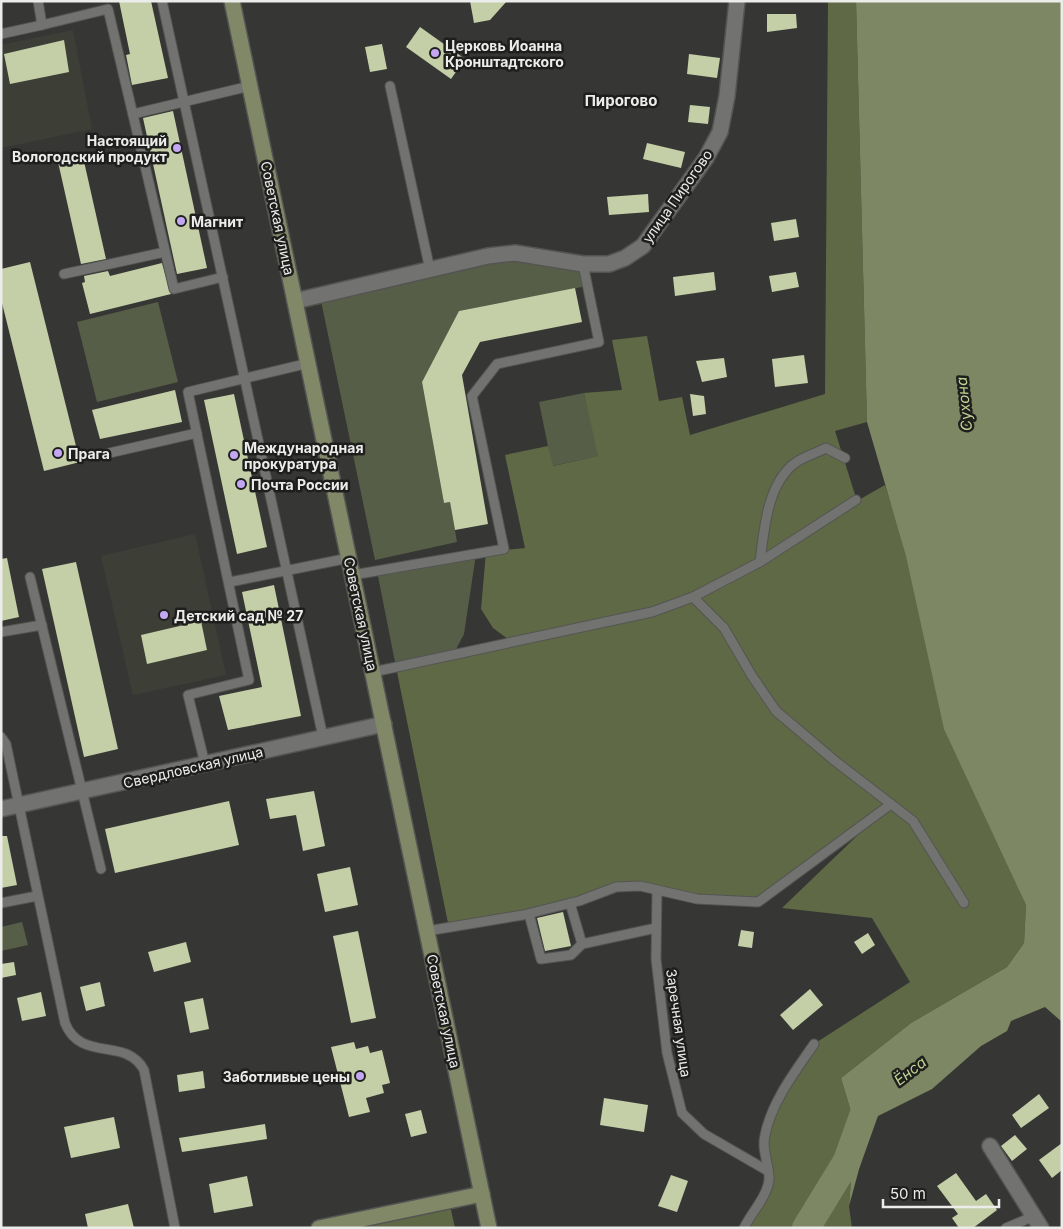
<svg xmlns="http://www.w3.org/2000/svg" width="1063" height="1229" viewBox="0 0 1063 1229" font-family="Inter,sans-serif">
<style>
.built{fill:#3d3f36}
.green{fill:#575e47}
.forest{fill:#5f6946}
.water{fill:#7d8763}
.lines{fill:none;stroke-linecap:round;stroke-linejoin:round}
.river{stroke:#7d8763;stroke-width:28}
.building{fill:#c4cfa8}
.lane-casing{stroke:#545552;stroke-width:11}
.street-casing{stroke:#545552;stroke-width:18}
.secondary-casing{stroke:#545552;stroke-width:18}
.lane{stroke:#727370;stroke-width:9}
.street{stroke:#727370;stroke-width:15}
.secondary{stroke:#808868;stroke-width:15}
.poi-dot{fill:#c3a7f2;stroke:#1e1e1d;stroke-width:2}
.labels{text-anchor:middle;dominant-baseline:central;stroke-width:5;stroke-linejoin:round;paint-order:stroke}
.poi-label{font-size:14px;font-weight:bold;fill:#ecedeb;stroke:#1e1e1d;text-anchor:start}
.street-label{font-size:14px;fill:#ecedeb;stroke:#1e1e1d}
.neighbourhood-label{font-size:15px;font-weight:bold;fill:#ecedeb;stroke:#1e1e1d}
.water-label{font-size:15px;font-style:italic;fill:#c0d294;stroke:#1e1e1d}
</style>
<rect width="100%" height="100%" fill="#363734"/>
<g class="built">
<path d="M 73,30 L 92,129 L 1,148 L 1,45 Z"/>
<path d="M 195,534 L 226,675 L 133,695 L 101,556 Z"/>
</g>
<g class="green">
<path d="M 488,256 L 583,264 L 587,286 L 459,311 L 422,382 L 444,503 L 450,502 L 457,542 L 375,560 L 320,296 Z"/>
<path d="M 158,302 L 178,382 L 97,402 L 77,322 Z"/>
<path d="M 584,393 L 599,456 L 552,466 L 539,402 Z"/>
<path d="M 476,554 L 464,634 L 453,655 L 396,667 L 377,571 Z"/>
<path d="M 22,922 L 28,945 L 1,951 L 1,927 Z"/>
</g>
<g class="forest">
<path d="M 828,1 L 856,1 L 867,422 L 835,431 L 857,501 L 885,485 L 1000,846 L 1026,905 L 1024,943 L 1007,967 L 911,1023 L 841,1078 L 858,1135 L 847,1161 L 852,1168 L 849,1206 L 852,1228 L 744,1228 L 766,1190 L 764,1136 L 814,1044 L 910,982 L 872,918 L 782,908 L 886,808 L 758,902 L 616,887 L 579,901 L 449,928 L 396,667 L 512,642 L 493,628 L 481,609 L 486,552 L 525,548 L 505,455 L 548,446 L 553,466 L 598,456 L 584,393 L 622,390 L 612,340 L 647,336 L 659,401 L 682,397 L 690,435 L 825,394 Z"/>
<path d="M 449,1201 L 455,1228 L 319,1228 Z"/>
</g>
<path class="water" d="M 856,1 L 1062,1 L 1062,1022 L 1045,1007 L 1011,1021 L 1007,1031 L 981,1046 L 932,1089 L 876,1117 L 870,1129 L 849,1206 L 852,1168 L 847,1161 L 858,1135 L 841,1078 L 911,1023 L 1007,967 L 1024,943 L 1026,905 L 944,729 L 906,556 L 867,422 Z"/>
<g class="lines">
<path class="river" d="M 806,1228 L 847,1161 L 867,1105 L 872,1101"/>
</g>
<g class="building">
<path d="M 119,1 L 151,1 L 168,78 L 132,85 L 126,55 L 130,54 Z"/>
<path d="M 470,1 L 507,1 L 490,20 L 474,23 Z"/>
<path d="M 767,14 L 796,14 L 797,28 L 767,32 Z"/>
<path d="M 420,27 L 465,59 L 451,79 L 406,47 Z"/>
<path d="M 64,40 L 69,72 L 10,84 L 4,54 Z"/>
<path d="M 382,44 L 387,69 L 370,72 L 365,47 Z"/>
<path d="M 689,54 L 720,58 L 717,78 L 687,74 Z"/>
<path d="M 690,105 L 710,107 L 708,124 L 688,122 Z"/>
<path d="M 173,111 L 207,268 L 177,274 L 143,118 Z"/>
<path d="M 647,143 L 685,152 L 681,168 L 643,159 Z"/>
<path d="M 83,157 L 106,259 L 81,264 L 58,162 Z"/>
<path d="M 648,194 L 649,212 L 609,215 L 607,197 Z"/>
<path d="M 796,219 L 799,237 L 774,241 L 771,223 Z"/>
<path d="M 30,262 L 80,462 L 44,471 L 1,299 L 1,269 Z"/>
<path d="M 162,263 L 171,294 L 90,314 L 82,283 L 85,282 L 84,276 L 108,271 L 110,276 Z"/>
<path d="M 714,272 L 716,290 L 675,296 L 673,277 Z"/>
<path d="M 796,272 L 799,287 L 772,292 L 769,276 Z"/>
<path d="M 575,288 L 582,322 L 480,342 L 462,375 L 488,524 L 455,530 L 450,502 L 444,503 L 422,382 L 459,311 Z"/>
<path d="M 804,355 L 808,383 L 775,387 L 772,359 Z"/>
<path d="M 724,358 L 727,377 L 702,382 L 696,361 Z"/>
<path d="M 175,390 L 182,422 L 100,439 L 92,410 Z"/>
<path d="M 234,394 L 267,547 L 237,554 L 204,400 Z"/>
<path d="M 690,394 L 704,396 L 706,414 L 693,416 Z"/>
<path d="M 7,558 L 19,617 L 1,621 L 1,559 Z"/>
<path d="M 76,562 L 118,749 L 84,757 L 42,569 Z"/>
<path d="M 274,585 L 301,716 L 228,730 L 219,696 L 262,687 L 242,592 Z"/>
<path d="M 201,621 L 207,650 L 147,664 L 141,635 Z"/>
<path d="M 314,791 L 325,846 L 303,851 L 296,815 L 270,819 L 266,799 Z"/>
<path d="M 229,801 L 239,845 L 115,873 L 105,829 Z"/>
<path d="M 1,836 L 7,836 L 17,885 L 1,888 Z"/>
<path d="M 350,867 L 358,905 L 325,912 L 317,874 Z"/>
<path d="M 563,912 L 571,946 L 545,951 L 537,918 Z"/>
<path d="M 741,930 L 754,932 L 752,948 L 738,946 Z"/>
<path d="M 358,931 L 376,1018 L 351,1023 L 333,936 Z"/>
<path d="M 868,933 L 875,945 L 862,954 L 854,942 Z"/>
<path d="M 186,942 L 191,962 L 154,972 L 148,952 Z"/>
<path d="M 14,962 L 16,975 L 1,978 L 1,964 Z"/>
<path d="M 100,982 L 105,1006 L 86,1011 L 80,987 Z"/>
<path d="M 810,989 L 823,1005 L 793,1030 L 780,1015 Z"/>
<path d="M 41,992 L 46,1016 L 22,1021 L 17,998 Z"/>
<path d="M 203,998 L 209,1029 L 190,1033 L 184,1002 Z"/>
<path d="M 354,1042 L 356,1049 L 368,1046 L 370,1053 L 382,1050 L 390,1083 L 382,1085 L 384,1093 L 366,1098 L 370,1112 L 349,1117 L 331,1047 Z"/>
<path d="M 203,1071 L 205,1088 L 179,1092 L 177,1075 Z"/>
<path d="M 1039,1094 L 1049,1108 L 1021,1128 L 1012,1115 Z"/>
<path d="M 604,1098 L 648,1105 L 644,1132 L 600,1125 Z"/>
<path d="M 421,1110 L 427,1133 L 411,1137 L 405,1114 Z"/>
<path d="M 114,1117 L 120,1148 L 71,1158 L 64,1127 Z"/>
<path d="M 265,1124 L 267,1139 L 182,1152 L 179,1138 Z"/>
<path d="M 1015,1135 L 1027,1149 L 1012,1161 L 1001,1146 Z"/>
<path d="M 1062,1143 L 1062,1170 L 1052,1178 L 1039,1160 Z"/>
<path d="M 956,1173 L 976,1201 L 986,1194 L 997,1210 L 973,1228 L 959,1228 L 952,1218 L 958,1214 L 937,1186 Z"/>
<path d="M 671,1175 L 688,1181 L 677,1212 L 658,1206 Z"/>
<path d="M 247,1176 L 253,1206 L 214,1213 L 209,1184 Z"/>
<path d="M 128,1204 L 134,1228 L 88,1228 L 85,1214 Z"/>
</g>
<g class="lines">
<defs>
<g id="lane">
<path d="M 38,1 L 42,25 L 108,9 L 174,289 L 223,277"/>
<path d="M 162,1 L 323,737"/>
<path d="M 1,34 L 42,25"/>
<path d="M 390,86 L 430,270"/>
<path d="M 133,114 L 250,86"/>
<path d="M 64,274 L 165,252"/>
<path d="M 105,454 L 197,433"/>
<path d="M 760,562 C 764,530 767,484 795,463 C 803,457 816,453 826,448 L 845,458"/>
<path d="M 353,575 L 504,549 L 472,396 L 497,364 L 599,342 L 583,264"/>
<path d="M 30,577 L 101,869"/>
<path d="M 230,582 L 349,558"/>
<path d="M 693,597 L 724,628 L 752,676 L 776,711 L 835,761 L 913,821 L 964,903"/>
<path d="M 1,632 L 42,625"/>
<path d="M 373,672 L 652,612 L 693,597 L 760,562 L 856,500"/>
<path d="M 1,737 L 6,744 L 65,1023 C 81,1063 126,1036 144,1070 L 175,1228"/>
<path d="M 205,764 L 188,695 L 249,680 L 188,392 L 309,363"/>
<path d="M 657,891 L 656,959 L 667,1053 L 682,1113 L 704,1134 L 768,1171"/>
<path d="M 1,903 L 37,896"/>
<path d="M 570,903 L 582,944"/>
<path d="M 529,914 L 541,959 L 571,955 L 582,944 L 656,928"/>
<path d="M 427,931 L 523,915 L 579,901 L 616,887 L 640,886 L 697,899 L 758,902 L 891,804"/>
<path d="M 744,1228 C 751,1213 767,1197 769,1180 C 770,1165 761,1151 765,1135 C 772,1101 795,1072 814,1044"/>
<path d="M 1006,1228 L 1032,1217"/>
</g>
<g id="street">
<path d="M 295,301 L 488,256 L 515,253 L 583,264 L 609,264 L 625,258 L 643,246 L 706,158 L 720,132 L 727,96 L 737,1"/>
<path d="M 1,809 L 384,724"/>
<path d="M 990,1146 L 1041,1228"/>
</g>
<g id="secondary">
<path d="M 232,1 L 489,1228"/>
<path d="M 319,1228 L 482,1194"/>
</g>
</defs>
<use href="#lane" class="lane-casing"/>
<use href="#street" class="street-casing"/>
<use href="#secondary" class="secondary-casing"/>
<use href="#lane" class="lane"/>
<use href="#street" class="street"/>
<use href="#secondary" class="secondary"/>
</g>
<g class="poi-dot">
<circle cx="435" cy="53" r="5"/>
<circle cx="177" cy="148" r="5"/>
<circle cx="181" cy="221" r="5"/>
<circle cx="58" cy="453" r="5"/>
<circle cx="234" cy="455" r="5"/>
<circle cx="241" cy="484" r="5"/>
<circle cx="164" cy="615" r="5"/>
<circle cx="360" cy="1076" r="5"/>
</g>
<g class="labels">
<g class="poi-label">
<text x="445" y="45">Церковь Иоанна<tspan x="445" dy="16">Кронштадтского</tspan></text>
<text x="167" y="140" text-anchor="end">Настоящий<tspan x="167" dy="16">Вологодский продукт</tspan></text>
<text x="191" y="221">Магнит</text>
<text x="244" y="447">Международная<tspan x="244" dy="16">прокуратура</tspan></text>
<text x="68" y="453">Прага</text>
<text x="251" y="484">Почта России</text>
<text x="174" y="615">Детский сад № 27</text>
<text x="350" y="1076" text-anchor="end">Заботливые цены</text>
</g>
<g class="street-label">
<text transform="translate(677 196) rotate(-55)">улица Пирогово</text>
<text transform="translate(278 218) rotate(78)">Советская улица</text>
<text transform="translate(361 614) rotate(78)">Советская улица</text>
<text transform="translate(193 767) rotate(-13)">Свердловская улица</text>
<text transform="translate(444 1011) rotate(78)">Советская улица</text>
<text transform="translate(679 1023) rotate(82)">Заречная улица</text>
</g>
<g class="neighbourhood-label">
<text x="621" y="100">Пирогово</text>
</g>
<g class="water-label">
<text transform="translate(964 404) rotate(-96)">Сухона</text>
<text transform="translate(910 1071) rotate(-38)">Ёнса</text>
</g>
</g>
<rect width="1063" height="1229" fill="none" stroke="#ecedeb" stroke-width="5"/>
<path d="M883 1199v8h116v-8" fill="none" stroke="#ecedeb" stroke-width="2.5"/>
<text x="890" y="1199" font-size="15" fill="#ecedeb" stroke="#1e1e1d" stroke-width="4" paint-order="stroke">50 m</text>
</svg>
